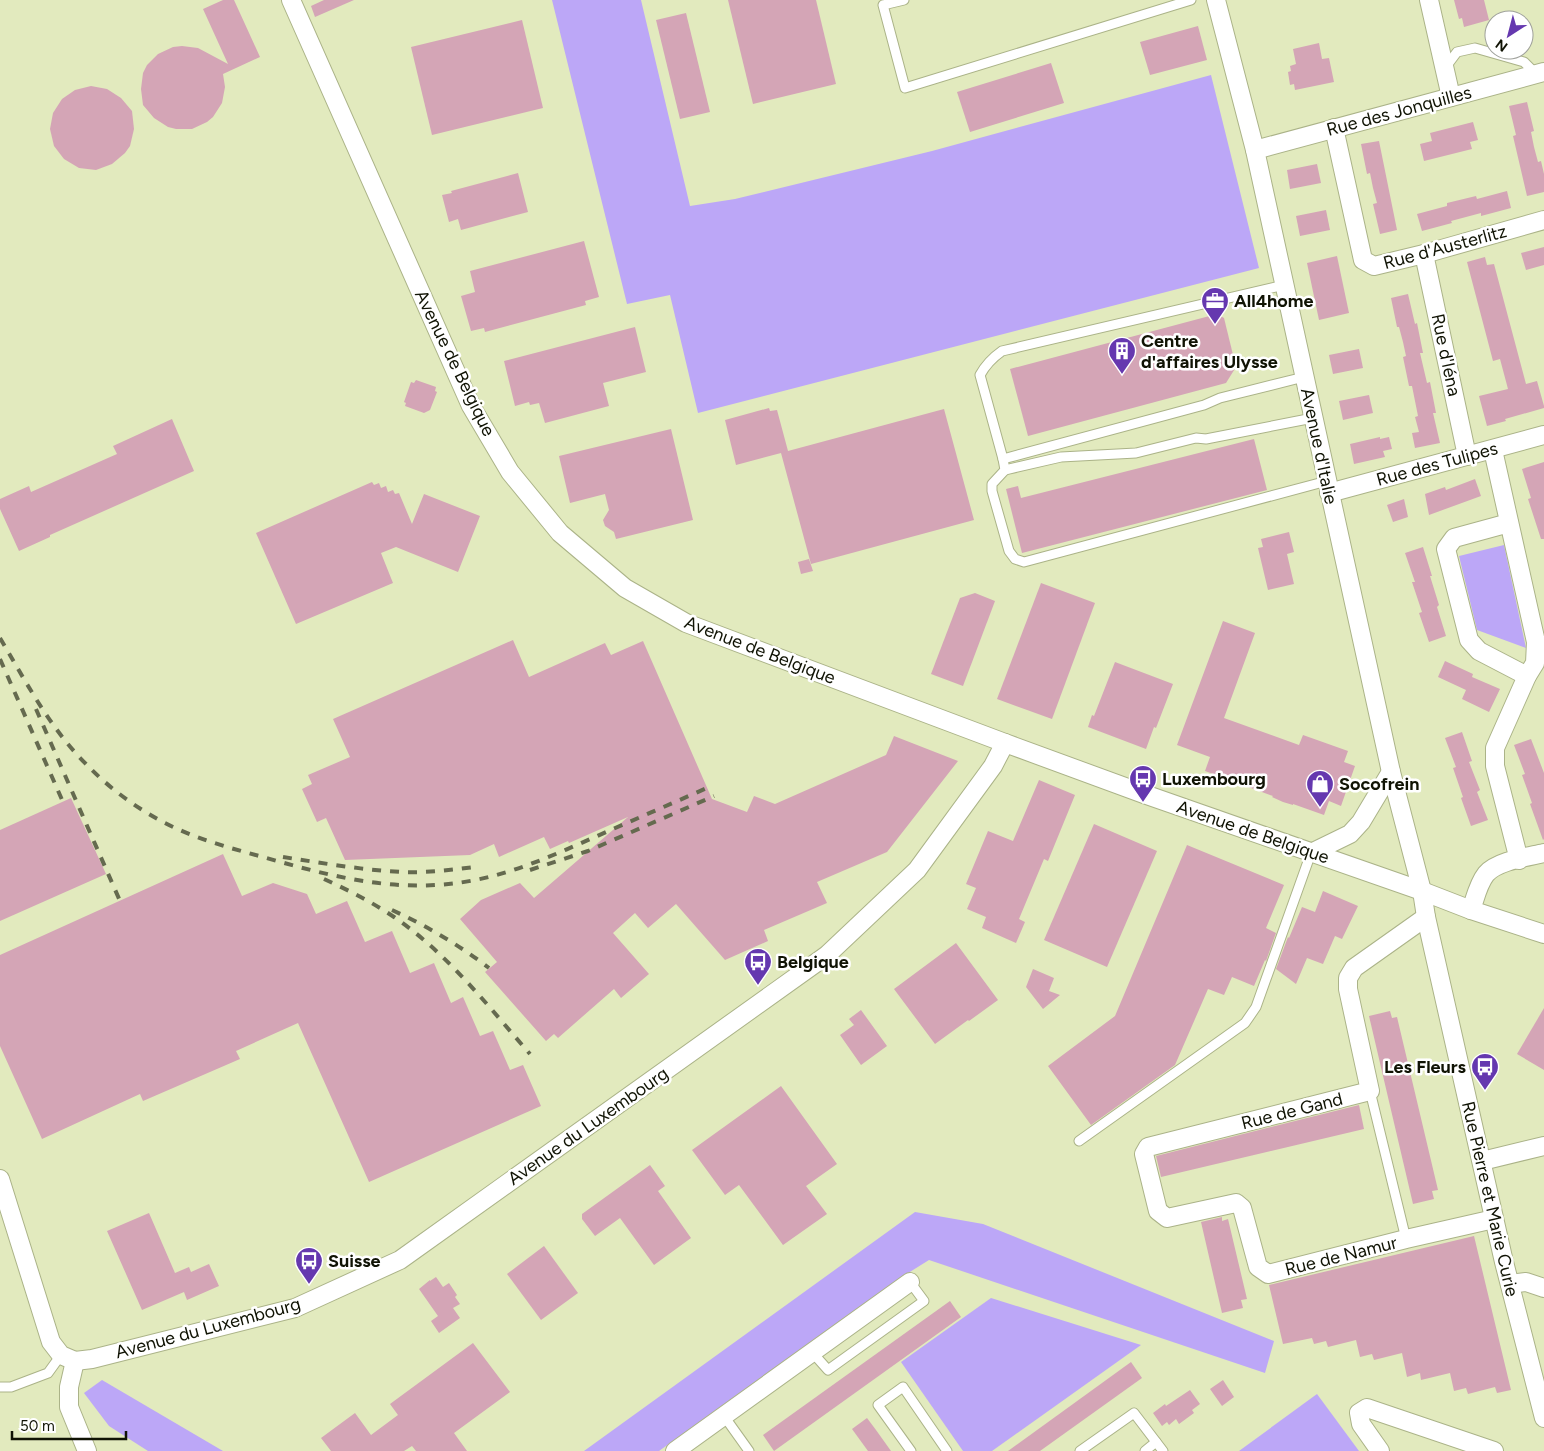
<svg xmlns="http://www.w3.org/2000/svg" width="1544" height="1451" viewBox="0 0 1544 1451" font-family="Figtree,sans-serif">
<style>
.green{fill:#bca7f7}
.building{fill:#d4a5b6}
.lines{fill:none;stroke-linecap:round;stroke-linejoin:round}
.service-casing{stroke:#abb388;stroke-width:11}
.minor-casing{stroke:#abb388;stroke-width:20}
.service{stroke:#fff;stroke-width:9}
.minor{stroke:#fff;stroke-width:18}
.rail{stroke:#656a4f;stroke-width:4;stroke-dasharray:9 9;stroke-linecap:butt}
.labels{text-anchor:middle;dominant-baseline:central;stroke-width:5;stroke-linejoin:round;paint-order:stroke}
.street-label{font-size:18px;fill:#101304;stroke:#fff}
.poi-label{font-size:18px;font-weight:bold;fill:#101304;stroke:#fff;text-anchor:start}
</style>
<rect width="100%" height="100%" fill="#e2eabe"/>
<g class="green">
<path d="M 552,0 L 641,0 L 690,206 L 735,199 L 932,151 L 1211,75 L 1259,268 L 698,413 L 670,295 L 627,304 Z"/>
<path d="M 1504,545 L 1526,648 L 1477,630 L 1459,556 Z"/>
<path d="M 915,1212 L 983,1224 L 1274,1341 L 1265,1373 L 929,1260 L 905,1275 L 659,1451 L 584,1451 Z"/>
<path d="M 991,1298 L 1141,1345 L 992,1451 L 963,1451 L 901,1362 Z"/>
<path d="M 102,1380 L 223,1451 L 148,1451 L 109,1426 L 84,1393 Z"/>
<path d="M 1317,1394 L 1359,1451 L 1239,1451 Z"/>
</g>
<g class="building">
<path d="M 223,0 L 234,0 L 260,57 L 223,74 L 225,87 L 222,103 L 213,117 L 207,122 L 192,129 L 176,129 L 168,127 L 154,118 L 143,105 L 141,89 L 143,73 L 147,65 L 158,54 L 173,47 L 182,46 L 198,48 L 228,64 L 203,9 Z"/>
<path d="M 324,0 L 354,0 L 315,17 L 311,6 Z"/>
<path d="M 728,0 L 816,0 L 836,84 L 753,104 Z"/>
<path d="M 1454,0 L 1484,0 L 1489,20 L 1464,27 L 1462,18 L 1459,19 Z"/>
<path d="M 686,13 L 710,112 L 680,119 L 656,20 Z"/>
<path d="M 522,20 L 543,108 L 432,135 L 411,47 Z"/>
<path d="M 1198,26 L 1207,60 L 1150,75 L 1140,42 Z"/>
<path d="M 1319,43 L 1322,59 L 1329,58 L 1334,82 L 1295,90 L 1294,84 L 1290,85 L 1288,72 L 1291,71 L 1290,66 L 1296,64 L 1293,49 Z"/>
<path d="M 1051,63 L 1064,103 L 970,132 L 957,92 Z"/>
<path d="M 91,86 L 107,89 L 121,98 L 132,111 L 134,129 L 130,146 L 125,153 L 112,164 L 96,170 L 79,168 L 64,159 L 54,146 L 50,129 L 53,113 L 62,99 L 75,90 Z"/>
<path d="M 1527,102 L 1534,131 L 1531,132 L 1534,147 L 1538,162 L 1541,161 L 1544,174 L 1544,192 L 1527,196 L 1513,136 L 1516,135 L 1509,106 Z"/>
<path d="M 1473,122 L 1478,140 L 1470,142 L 1472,149 L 1424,161 L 1420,144 L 1432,141 L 1430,133 Z"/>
<path d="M 1379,141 L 1397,230 L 1380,234 L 1373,204 L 1377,203 L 1373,188 L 1370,173 L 1367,174 L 1361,144 Z"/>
<path d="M 1317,164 L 1321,183 L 1290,189 L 1287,170 Z"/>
<path d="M 518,173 L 528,212 L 461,230 L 458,219 L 449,222 L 442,195 L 452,193 L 451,191 Z"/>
<path d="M 1507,191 L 1511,208 L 1481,216 L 1481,213 L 1451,221 L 1452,223 L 1422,231 L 1417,214 L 1447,206 L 1447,203 L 1476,196 L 1477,199 Z"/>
<path d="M 1326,210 L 1330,230 L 1300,236 L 1296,216 Z"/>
<path d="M 584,241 L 599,297 L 585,301 L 586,305 L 485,332 L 484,328 L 471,331 L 461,296 L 475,292 L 470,271 Z"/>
<path d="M 1544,247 L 1544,265 L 1526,270 L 1521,253 Z"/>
<path d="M 1337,256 L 1349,313 L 1319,320 L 1307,263 Z"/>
<path d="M 1485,257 L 1487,265 L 1494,264 L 1526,384 L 1537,381 L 1544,406 L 1544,408 L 1505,419 L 1506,421 L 1487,426 L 1479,396 L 1508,389 L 1500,359 L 1493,361 L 1467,262 Z"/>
<path d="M 1408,294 L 1415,324 L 1417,323 L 1423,353 L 1420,353 L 1427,383 L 1430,382 L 1436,413 L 1433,413 L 1440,443 L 1415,448 L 1412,433 L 1419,432 L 1415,417 L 1418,416 L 1412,386 L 1409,386 L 1403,357 L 1406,356 L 1403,342 L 1399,327 L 1397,327 L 1391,298 Z"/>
<path d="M 1217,314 L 1224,318 L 1236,367 L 1226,383 L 1028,436 L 1010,369 Z"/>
<path d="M 635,327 L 646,372 L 603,383 L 609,406 L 545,423 L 539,403 L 530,405 L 529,402 L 515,406 L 504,361 Z"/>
<path d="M 1359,349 L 1363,368 L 1333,374 L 1329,355 Z"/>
<path d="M 416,380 L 436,387 L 435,391 L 437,392 L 430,410 L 424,413 L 405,406 L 406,403 L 404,402 L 411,382 L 414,383 Z"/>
<path d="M 1369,395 L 1373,413 L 1343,420 L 1339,401 Z"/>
<path d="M 769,408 L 770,411 L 777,410 L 788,451 L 944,409 L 974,520 L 811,564 L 781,453 L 736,465 L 725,420 Z"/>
<path d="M 172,419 L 194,471 L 50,535 L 50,537 L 19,551 L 0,509 L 0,499 L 29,486 L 31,492 L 117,454 L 113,446 Z"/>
<path d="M 671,429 L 693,520 L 616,539 L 614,532 L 605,526 L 603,520 L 609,510 L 605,494 L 570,503 L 559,456 Z"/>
<path d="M 1380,437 L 1380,439 L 1389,437 L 1392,449 L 1383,451 L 1385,457 L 1354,464 L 1350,444 Z"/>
<path d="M 1254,439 L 1267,490 L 1022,553 L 1006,489 L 1018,486 L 1021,498 Z"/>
<path d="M 1544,462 L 1544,539 L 1541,539 L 1528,499 L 1531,498 L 1522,469 Z"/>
<path d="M 1475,479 L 1481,496 L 1429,515 L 1425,494 L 1445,487 L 1446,490 Z"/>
<path d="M 372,482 L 374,485 L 379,483 L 381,488 L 386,486 L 388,492 L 393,490 L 395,494 L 399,493 L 412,524 L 424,494 L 480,516 L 458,572 L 396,547 L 381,553 L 393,583 L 296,624 L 256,533 Z"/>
<path d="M 1404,499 L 1408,517 L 1393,522 L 1387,505 Z"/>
<path d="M 1289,532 L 1294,552 L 1287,554 L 1294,584 L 1268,590 L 1258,548 L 1263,547 L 1261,539 Z"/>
<path d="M 1423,547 L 1432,576 L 1430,576 L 1439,605 L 1437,607 L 1446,636 L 1429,642 L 1419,613 L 1422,612 L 1412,582 L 1415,582 L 1405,553 Z"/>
<path d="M 809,559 L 813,571 L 801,574 L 798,562 Z"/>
<path d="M 1041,583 L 1095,603 L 1052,719 L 997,699 Z"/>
<path d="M 975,593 L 995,601 L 963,686 L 931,674 L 960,598 Z"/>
<path d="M 1223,621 L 1255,633 L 1224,718 L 1299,745 L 1303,735 L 1348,751 L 1344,762 L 1355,766 L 1341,806 L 1329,801 L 1324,815 L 1293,804 L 1293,805 L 1283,802 L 1272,797 L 1273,796 L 1205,771 L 1210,757 L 1177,745 Z"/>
<path d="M 513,640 L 529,677 L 605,643 L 611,655 L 643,641 L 712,799 L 747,812 L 754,796 L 775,804 L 886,755 L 894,736 L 958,761 L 887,852 L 817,882 L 827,903 L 764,930 L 768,941 L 725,960 L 676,904 L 648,928 L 635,913 L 613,933 L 649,974 L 621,998 L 614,989 L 558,1038 L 554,1034 L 546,1041 L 485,972 L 497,962 L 460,919 L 481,900 L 520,883 L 534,898 L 628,817 L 569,843 L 568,841 L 550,849 L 544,837 L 499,857 L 494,844 L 470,855 L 345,860 L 326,818 L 317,822 L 302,789 L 312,784 L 308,775 L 350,757 L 333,719 Z"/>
<path d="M 1445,661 L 1473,674 L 1472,677 L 1500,689 L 1489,712 L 1462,699 L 1466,690 L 1438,677 Z"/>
<path d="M 1115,662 L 1173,684 L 1156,728 L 1154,727 L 1146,749 L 1088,727 L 1092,715 L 1094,716 Z"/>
<path d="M 1462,732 L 1472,761 L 1469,762 L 1480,790 L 1477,792 L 1488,820 L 1471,826 L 1461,798 L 1463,797 L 1453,768 L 1456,767 L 1445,738 Z"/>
<path d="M 1531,739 L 1544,773 L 1544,839 L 1543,840 L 1530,804 L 1532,803 L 1522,775 L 1525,774 L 1514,745 Z"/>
<path d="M 1039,780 L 1075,795 L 1048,861 L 1044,859 L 1019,919 L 1025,922 L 1016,943 L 982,928 L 986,917 L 967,909 L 976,888 L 966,884 L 988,831 L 1013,841 Z"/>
<path d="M 71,798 L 106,874 L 0,921 L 0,830 Z"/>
<path d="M 1094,824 L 1157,851 L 1107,967 L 1044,940 Z"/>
<path d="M 1187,845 L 1284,885 L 1266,928 L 1276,933 L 1266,961 L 1265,960 L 1254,986 L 1232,977 L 1224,995 L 1208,989 L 1175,1065 L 1091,1125 L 1048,1066 L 1115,1016 Z"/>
<path d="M 223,854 L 242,896 L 273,883 L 307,894 L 316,914 L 347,901 L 365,942 L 392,931 L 410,973 L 434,963 L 451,1003 L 463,997 L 480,1036 L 493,1031 L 510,1070 L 523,1065 L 541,1106 L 369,1182 L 298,1023 L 236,1051 L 240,1059 L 143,1101 L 140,1094 L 42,1139 L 0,1046 L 0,955 Z"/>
<path d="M 1323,891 L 1358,906 L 1342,939 L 1335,936 L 1323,964 L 1307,958 L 1296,984 L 1276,969 L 1288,937 L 1289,938 L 1302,907 L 1315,912 Z"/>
<path d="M 956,943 L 998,1000 L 969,1021 L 968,1020 L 935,1044 L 894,989 Z"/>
<path d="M 1033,969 L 1054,978 L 1049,991 L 1060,995 L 1043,1009 L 1026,987 Z"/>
<path d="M 1544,1008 L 1544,1070 L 1517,1054 Z"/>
<path d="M 861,1010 L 887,1046 L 861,1065 L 840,1035 L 854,1025 L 849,1019 Z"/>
<path d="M 1390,1011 L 1392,1018 L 1397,1017 L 1438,1190 L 1432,1191 L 1434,1199 L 1413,1204 L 1369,1016 Z"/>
<path d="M 781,1086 L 837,1164 L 806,1186 L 827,1214 L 783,1245 L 739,1185 L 725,1195 L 692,1150 Z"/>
<path d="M 1359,1105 L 1364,1129 L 1161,1177 L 1156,1156 Z"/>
<path d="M 650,1165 L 665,1186 L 658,1191 L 691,1238 L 654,1265 L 620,1218 L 595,1236 L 582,1219 L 582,1214 Z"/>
<path d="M 149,1213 L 175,1273 L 189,1267 L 191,1272 L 209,1264 L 219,1286 L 187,1300 L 184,1292 L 142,1310 L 107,1231 Z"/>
<path d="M 1222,1217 L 1222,1221 L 1228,1219 L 1247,1299 L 1241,1300 L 1243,1308 L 1222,1313 L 1201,1222 Z"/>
<path d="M 1474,1236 L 1511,1390 L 1497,1393 L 1495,1387 L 1468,1394 L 1466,1388 L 1454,1391 L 1450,1373 L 1421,1380 L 1420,1373 L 1407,1377 L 1402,1353 L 1374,1360 L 1372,1354 L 1360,1357 L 1356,1340 L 1328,1347 L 1326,1341 L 1314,1344 L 1312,1338 L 1283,1344 L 1269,1285 Z"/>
<path d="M 544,1246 L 578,1293 L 541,1320 L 507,1274 Z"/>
<path d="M 436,1277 L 443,1287 L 449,1283 L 457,1295 L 455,1297 L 460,1304 L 453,1308 L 460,1318 L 439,1333 L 431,1321 L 438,1316 L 419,1289 L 430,1280 L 430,1281 Z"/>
<path d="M 950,1301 L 961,1317 L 774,1451 L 763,1435 Z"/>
<path d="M 473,1343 L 510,1392 L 454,1433 L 467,1451 L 416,1451 L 412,1446 L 404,1451 L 331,1451 L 321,1438 L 355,1413 L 371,1435 L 398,1415 L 390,1404 Z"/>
<path d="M 1131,1362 L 1142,1378 L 1040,1451 L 1008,1451 Z"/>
<path d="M 1223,1380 L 1234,1397 L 1222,1406 L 1210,1389 Z"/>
<path d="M 1190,1390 L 1200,1404 L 1192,1410 L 1194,1413 L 1179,1424 L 1176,1419 L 1169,1425 L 1167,1422 L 1162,1426 L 1153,1413 L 1165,1404 L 1166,1406 Z"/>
<path d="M 867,1418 L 876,1430 L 891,1451 L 868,1451 L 852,1429 Z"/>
</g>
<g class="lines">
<defs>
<g id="service">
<path d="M 904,0 L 883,5 L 905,88 L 1191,0"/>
<path d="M 1445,68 L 1457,52 L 1475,48 L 1524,62 L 1536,74"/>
<path d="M 1284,285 L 1002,351 C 992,358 986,364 980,375 L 1003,459 L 1204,405 L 1220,398 L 1304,377"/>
<path d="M 1003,459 L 1005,470 L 992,484 L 992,491 L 1009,551 L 1015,559 L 1024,562 L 1327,481"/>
<path d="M 1005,470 L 1061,457 L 1136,453 L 1196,438 L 1206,439 L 1313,418"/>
<path d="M 1370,1091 L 1406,1239"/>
<path d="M 1079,1141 L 1245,1023 L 1256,1007 L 1311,853"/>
<path d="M 812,1352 L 828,1370 L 924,1301 L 910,1282"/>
<path d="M 0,1387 L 11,1387 L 48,1373 L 61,1355"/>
<path d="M 724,1416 L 749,1451"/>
<path d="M 911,1451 L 878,1405 L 903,1387 L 947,1451"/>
<path d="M 1080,1451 L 1134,1413 L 1163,1451"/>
<path d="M 1145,1451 L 1156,1442"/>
</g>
<g id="minor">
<path d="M 291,0 L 471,406 L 510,472 L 560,533 L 625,588 L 686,623 L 1005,743 L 1144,794 L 1422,891 L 1471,910 L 1544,934"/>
<path d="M 1216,0 L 1255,150 L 1391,772 L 1422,891 L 1426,917 L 1504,1262 L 1544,1418"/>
<path d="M 1429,0 L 1451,97"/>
<path d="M 1334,128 L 1363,260 L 1374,266 L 1424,254 L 1544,220"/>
<path d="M 1255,150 L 1544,72"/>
<path d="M 1424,254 L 1467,456"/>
<path d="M 1493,450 L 1536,642 L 1535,663 L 1527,676 L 1495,748 L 1495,766 L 1519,860"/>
<path d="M 1329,493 L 1544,435"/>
<path d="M 1509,523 L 1454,538 L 1446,549 L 1469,640 L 1479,651 L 1527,676"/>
<path d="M 1311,853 L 1350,834 L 1361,822 L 1391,772"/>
<path d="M 1471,910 C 1475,899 1478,884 1486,874 C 1497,861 1527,857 1544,853"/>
<path d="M 1426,917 L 1354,968 L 1348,978 L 1348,989 L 1370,1091 L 1148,1147 L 1144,1154 L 1158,1211 L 1167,1218 L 1236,1203 L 1242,1208 L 1258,1267 L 1268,1274 L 1406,1239 L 1494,1219"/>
<path d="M 1482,1161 L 1544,1146"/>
<path d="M 0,1179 L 51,1342 L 61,1355 L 75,1361"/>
<path d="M 1510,1284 L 1526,1282 L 1544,1288"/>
<path d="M 75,1361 L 92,1359 L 295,1308 L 400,1260 L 827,955 L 917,870 L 993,766 L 1005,743"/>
<path d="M 75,1361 L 69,1387 L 69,1407 L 87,1451"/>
<path d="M 675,1451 L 910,1282"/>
<path d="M 1380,1451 L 1361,1424 L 1359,1413 L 1367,1408 L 1494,1451"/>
</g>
</defs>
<use href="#service" class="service-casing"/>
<use href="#minor" class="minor-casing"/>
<use href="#service" class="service"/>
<use href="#minor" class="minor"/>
<g class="rail">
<path d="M 0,638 C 26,682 50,728 86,764 C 109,788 136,808 165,823 C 196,839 230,848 263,857 C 333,877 401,895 475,880 C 517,872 556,854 595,837 C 633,820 671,804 709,787"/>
<path d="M 0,659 L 63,802"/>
<path d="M 36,709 L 120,901"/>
<path d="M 283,857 C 322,863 362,870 402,872 C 426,873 450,870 474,867"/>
<path d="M 530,870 L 588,851 L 714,796"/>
<path d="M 324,879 C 348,890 372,902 394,917 C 447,953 488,1006 530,1054"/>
<path d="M 392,910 C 427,926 459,945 489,968"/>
</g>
</g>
<defs>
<symbol id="office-pin" viewBox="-11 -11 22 30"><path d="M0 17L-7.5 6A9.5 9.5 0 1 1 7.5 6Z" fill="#6538af" stroke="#fff"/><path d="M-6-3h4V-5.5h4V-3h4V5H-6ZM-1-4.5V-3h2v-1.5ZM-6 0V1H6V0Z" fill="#fff"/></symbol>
<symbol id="building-pin" viewBox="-11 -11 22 30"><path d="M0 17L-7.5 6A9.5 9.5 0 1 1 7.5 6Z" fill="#6538af" stroke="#fff"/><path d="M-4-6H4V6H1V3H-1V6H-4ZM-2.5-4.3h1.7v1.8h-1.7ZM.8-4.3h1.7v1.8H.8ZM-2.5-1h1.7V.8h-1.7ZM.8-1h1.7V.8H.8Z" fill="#fff"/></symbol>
<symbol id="bus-pin" viewBox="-11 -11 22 30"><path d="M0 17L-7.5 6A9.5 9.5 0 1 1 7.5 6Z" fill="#6538af" stroke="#fff"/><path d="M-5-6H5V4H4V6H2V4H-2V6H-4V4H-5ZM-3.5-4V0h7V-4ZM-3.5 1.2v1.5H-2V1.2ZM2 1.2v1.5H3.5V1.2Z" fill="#fff"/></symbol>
<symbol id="shop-pin" viewBox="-11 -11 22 30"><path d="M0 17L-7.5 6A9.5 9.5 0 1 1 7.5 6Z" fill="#6538af" stroke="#fff"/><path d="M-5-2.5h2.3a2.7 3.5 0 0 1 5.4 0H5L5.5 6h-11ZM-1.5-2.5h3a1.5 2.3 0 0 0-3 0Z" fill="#fff"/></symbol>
</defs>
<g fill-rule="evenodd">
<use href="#office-pin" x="1199" y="285" width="32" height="43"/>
<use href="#building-pin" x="1106" y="335" width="32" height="43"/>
<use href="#bus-pin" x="1127" y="763" width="32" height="43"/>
<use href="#shop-pin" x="1304" y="768" width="32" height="43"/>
<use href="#bus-pin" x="742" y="946" width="32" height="43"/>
<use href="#bus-pin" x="1469" y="1051" width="32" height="43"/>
<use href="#bus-pin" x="293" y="1245" width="32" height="43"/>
</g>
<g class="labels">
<g class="street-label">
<text transform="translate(1399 111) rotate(-15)">Rue des Jonquilles</text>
<text transform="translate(1445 247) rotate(-15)">Rue d'Austerlitz</text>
<text transform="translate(1446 355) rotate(78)">Rue d'Iéna</text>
<text transform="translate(455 363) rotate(64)">Avenue de Belgique</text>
<text transform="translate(1319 446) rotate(78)">Avenue d'Italie</text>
<text transform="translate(1437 464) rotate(-15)">Rue des Tulipes</text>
<text transform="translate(760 650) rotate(21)">Avenue de Belgique</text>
<text transform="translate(1253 832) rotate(19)">Avenue de Belgique</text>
<text transform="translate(1292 1111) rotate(-14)">Rue de Gand</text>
<text transform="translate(588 1126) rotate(-35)">Avenue du Luxembourg</text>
<text transform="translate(1490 1199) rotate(77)">Rue Pierre et Marie Curie</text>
<text transform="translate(1341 1256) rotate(-14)">Rue de Namur</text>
<text transform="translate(208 1328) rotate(-15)">Avenue du Luxembourg</text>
</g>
<g class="poi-label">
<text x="1234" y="301">All4home</text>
<text x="1141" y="341">Centre<tspan x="1141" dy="21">d'affaires Ulysse</tspan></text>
<text x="1162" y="779">Luxembourg</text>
<text x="1339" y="784">Socofrein</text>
<text x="777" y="962">Belgique</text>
<text x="1466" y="1067" text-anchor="end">Les Fleurs</text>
<text x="328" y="1261">Suisse</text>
</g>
</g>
<g transform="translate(1509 35) rotate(216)"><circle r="24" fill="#ffffff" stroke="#9fa19b"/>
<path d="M0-4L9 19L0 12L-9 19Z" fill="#6538af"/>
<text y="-8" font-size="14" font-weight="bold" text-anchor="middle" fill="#101304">N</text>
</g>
<path d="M12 1431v8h114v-8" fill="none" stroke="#101304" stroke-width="2.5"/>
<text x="20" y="1431" font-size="15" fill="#101304" stroke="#ffffff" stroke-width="4" paint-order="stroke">50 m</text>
</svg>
